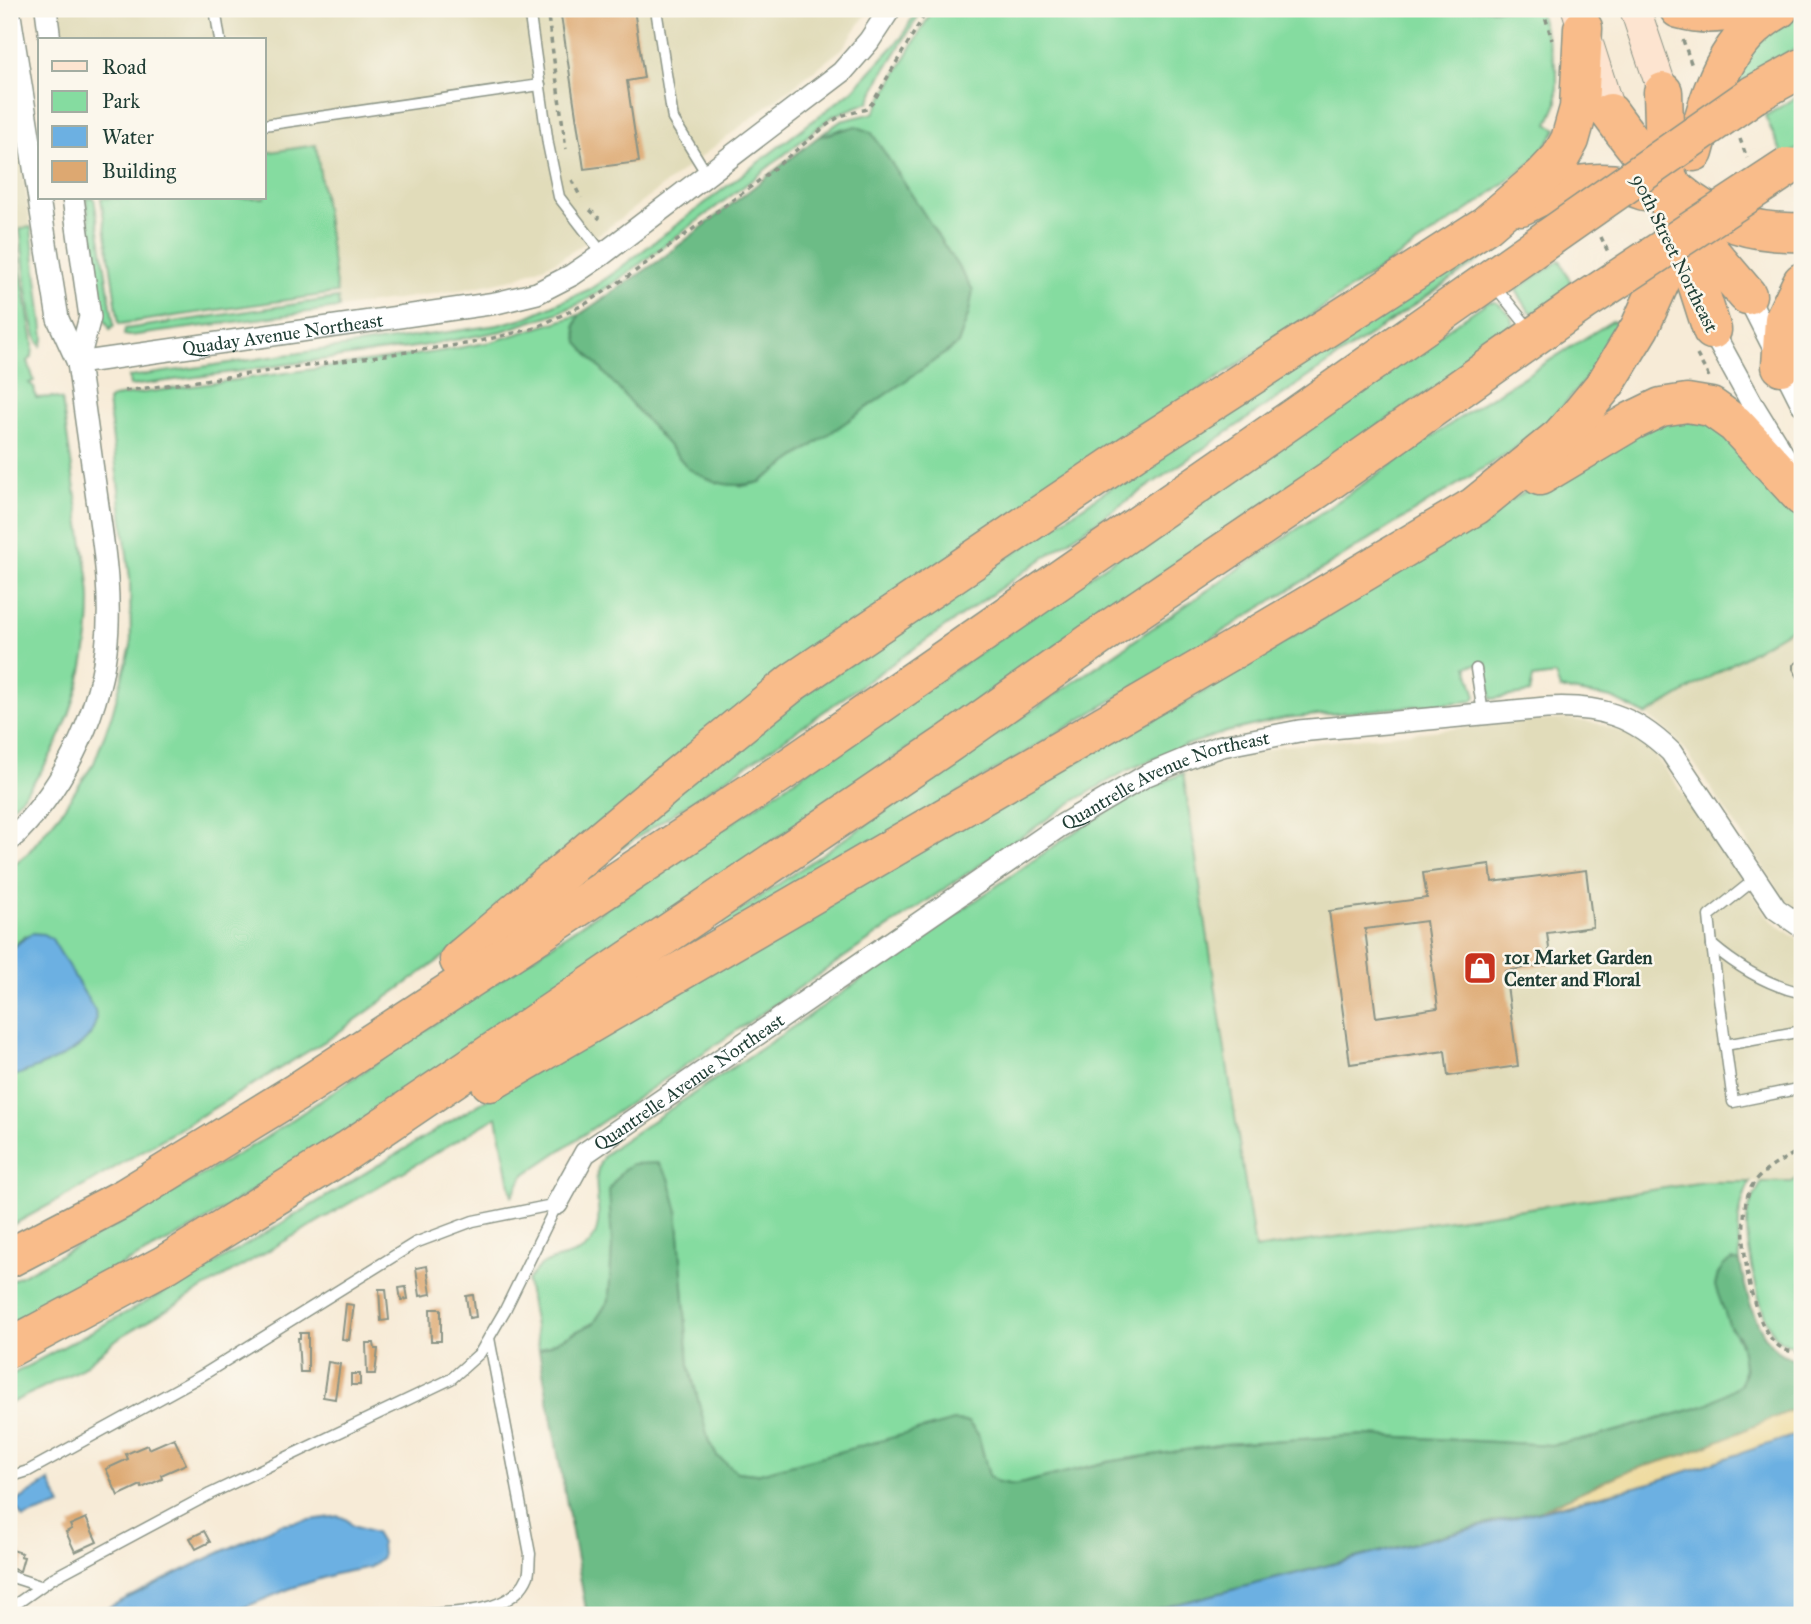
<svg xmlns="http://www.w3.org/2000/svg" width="1811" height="1624" viewBox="0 0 1811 1624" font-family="'IM FELL Great Primer',serif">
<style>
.built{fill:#e1dcba}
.green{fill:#85dca0;stroke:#528c6a;stroke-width:2}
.forest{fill:#6cbc86;stroke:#467c5d;stroke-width:2}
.sand{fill:#eeda9e;stroke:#868c69;stroke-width:2}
.water{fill:#6cb0e2;stroke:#46768b;stroke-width:2}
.building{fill:#dda871;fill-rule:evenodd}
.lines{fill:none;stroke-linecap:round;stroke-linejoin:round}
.service-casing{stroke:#8b9486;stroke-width:13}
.minor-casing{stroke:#8b9486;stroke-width:24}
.secondary-casing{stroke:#8b9486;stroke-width:32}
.motorway-casing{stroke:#8b9486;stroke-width:41}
.path{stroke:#8b9486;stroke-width:3.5;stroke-dasharray:5 5;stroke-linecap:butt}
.service{stroke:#fff;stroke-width:10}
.minor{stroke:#fff;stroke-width:21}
.secondary{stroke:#fde4d0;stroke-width:30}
.motorway{stroke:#f9bc8a;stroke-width:38}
.motorway-bridge-casing{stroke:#8b9486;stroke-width:41;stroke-linecap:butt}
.motorway-bridge{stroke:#f9bc8a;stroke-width:38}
.labels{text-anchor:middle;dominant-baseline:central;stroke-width:5;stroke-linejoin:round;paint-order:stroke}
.street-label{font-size:19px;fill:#1f3d34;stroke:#fbf7ec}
.poi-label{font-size:19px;font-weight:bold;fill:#1f3d34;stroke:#fbf7ec;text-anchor:start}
</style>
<rect width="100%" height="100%" fill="#fbf7ec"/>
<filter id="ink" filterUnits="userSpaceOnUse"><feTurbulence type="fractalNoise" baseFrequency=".0143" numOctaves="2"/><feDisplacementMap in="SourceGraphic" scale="14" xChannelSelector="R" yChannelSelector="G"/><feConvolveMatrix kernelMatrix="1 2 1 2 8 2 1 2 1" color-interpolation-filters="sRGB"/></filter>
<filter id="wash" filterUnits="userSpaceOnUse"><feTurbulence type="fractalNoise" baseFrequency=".00686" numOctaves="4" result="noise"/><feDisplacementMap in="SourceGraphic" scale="28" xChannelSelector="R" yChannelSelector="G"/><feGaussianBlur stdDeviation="1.57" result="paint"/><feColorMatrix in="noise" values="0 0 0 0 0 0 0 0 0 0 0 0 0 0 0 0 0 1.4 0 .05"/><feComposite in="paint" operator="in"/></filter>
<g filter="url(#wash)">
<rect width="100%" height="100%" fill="#f7ebd7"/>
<g class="built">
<path d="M 60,9 L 870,9 L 842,49 L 604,231 L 557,261 L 513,279 L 465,289 L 339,308 L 316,146 L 264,153 L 264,40 L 64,40 Z"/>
<path d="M 9,75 L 31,227 L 9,230 Z"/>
<path d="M 1802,622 L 1802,914 L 1783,897 L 1688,754 L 1673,736 L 1646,715 Z"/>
<path d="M 1568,719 L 1601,724 L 1629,735 L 1653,753 L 1708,827 L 1770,919 L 1790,934 L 1802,940 L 1802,1175 L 1792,1182 L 1705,1182 L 1255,1249 L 1183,773 L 1282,746 L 1531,721 Z"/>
</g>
<g class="green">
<path d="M 917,9 L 923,9 L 881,76 L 869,102 L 833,116 L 752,180 L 617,281 L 581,303 L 557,313 L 502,331 L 422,346 L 130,386 L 129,377 L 498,325 L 527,317 L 565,300 L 590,289 L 611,275 L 853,90 L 902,37 Z"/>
<path d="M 933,9 L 1538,9 L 1557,71 L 1557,103 L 1548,124 L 1557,129 L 1535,160 L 1481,201 L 979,539 L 496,919 L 332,1037 L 84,1186 L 9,1227 L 9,1078 C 48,1061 64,1064 94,1027 L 25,936 L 9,950 L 9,868 L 28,853 L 61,812 L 94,763 L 112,714 L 131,646 L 130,579 L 108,401 L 113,397 L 436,352 L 491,342 L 579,315 L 575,326 L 740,487 L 760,482 L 958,343 L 969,312 L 844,128 L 818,137 L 841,121 L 874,113 Z"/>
<path d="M 1791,9 L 1802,9 L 1802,45 L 1728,90 L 1735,58 Z"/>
<path d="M 1802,94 L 1802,146 L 1784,158 L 1765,116 Z"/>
<path d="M 316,145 L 337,293 L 119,324 L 101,198 L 264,198 L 264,153 Z"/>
<path d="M 86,198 L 94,198 L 114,325 L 110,329 L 103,316 Z"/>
<path d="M 1562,204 L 1071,539 L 760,756 L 617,851 L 713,756 L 1509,219 Z"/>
<path d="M 31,227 L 44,338 L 41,346 C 29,333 23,251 20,229 Z"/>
<path d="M 9,230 L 14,230 L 33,343 L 32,357 L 28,361 L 34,381 L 29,383 L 34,387 L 36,398 L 53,397 L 62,400 C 69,446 75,492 82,538 C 85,558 90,580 90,601 C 90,673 62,760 9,810 Z"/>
<path d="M 1560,260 L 1574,289 L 1534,313 L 1529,311 L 1516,290 Z"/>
<path d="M 338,298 L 339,308 L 130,336 L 124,335 L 125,329 Z"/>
<path d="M 1487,302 L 1496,302 C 1516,315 1518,327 1501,342 L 382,1109 L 195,1227 L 9,1324 L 9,1282 L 111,1228 L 262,1140 L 745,814 Z"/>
<path d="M 1612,321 L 1620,324 L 1585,380 L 1557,413 L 1514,449 L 1126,692 L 728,931 L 723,922 L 1474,408 Z"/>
<path d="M 1653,418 L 1712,423 L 1799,513 L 1802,518 L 1802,622 L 1646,715 L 1612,698 L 1560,689 L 1555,675 L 1533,678 L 1530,693 L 1491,699 L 1486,663 L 1467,666 L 1476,696 L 1473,701 L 1285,718 L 1226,732 L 1184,746 L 1126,771 L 1074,801 L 524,1175 L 512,1196 L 497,1117 L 117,1339 L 79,1370 L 9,1404 L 9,1376 L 196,1275 L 564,1053 L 898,860 L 1192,699 L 1528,490 Z"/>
<path d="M 1183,773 L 1255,1249 L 1705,1182 L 1750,1182 C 1736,1209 1738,1233 1740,1262 L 1732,1260 L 1730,1327 C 1743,1343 1747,1364 1741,1384 L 1704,1406 L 1595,1437 L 1551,1445 L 1365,1435 L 1224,1444 L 1107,1462 L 1015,1485 L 998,1482 L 989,1476 L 978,1434 L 756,1474 L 736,1472 L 717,1456 L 709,1442 L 689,1365 L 677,1208 L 612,1246 L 609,1300 L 594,1323 L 539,1350 L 527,1281 C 531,1276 536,1269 542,1265 C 559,1255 581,1259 593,1239 C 607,1215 588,1183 602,1159 C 605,1153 613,1148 618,1144 L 790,1029 L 1070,835 L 1131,797 Z"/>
<path d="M 1802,1175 L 1802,1349 C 1791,1346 1781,1343 1774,1334 C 1759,1315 1743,1235 1748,1212 C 1751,1201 1756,1192 1762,1182 L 1792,1182 Z"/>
</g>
<g class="forest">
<path d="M 856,126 L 872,133 L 973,290 L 969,312 L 958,344 L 760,482 C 731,489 714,484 689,469 L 578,343 L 575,326 L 579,315 L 660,260 L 818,137 Z"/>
<path d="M 658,1163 L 669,1178 L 677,1208 L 689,1365 L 709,1442 L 717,1456 L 737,1472 L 756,1474 L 954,1421 L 968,1422 L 978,1434 L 989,1476 L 998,1482 L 1015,1485 L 1107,1462 L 1224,1444 L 1365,1435 L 1551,1445 L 1595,1437 L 1704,1406 L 1741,1384 L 1745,1372 L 1740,1339 L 1730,1327 L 1715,1286 L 1718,1274 L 1724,1265 L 1732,1260 L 1740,1262 C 1746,1295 1761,1360 1802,1359 L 1802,1406 L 1687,1454 L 1625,1472 L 1541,1510 L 1134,1615 L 587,1615 L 539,1350 L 594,1323 L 609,1300 L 612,1246 L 609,1189 L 623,1170 L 632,1164 Z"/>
</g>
<path class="sand" d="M 1802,1406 L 1802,1433 L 1651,1483 L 1541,1510 L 1625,1472 L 1687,1454 Z"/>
<g class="water">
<path d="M 32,933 L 43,934 L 52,939 L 95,1011 C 103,1051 35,1067 9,1078 L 9,950 Z"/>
<path d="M 1802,1433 L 1802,1615 L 1134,1615 L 1651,1483 Z"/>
<path d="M 49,1481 L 61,1505 L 23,1518 L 15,1506 L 16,1502 Z"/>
<path d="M 339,1516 L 346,1519 L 353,1526 L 375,1533 L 381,1543 L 382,1557 L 370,1567 L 335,1574 L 289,1589 L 226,1615 L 93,1615 L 200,1562 L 281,1524 Z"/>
</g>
<g id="blocks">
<g class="building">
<path d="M 560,9 L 634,9 L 644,78 L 627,81 L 639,162 L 584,169 Z"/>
<path d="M 1802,659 L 1802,684 L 1793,669 L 1793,665 Z"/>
<path d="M 1490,864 L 1492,882 L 1586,870 L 1593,927 L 1547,933 L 1551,964 L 1505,971 L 1518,1066 L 1448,1076 L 1445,1051 L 1350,1064 L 1329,911 L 1427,898 L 1423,873 ZM 1426,921 L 1438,1008 L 1376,1017 L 1365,929 Z"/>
<path d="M 427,1266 L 431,1294 L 420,1296 L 416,1268 Z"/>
<path d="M 406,1287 L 408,1299 L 401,1300 L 399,1288 Z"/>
<path d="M 379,1289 L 386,1289 L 389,1320 L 381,1321 Z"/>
<path d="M 473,1295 L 476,1317 L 469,1318 L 466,1296 Z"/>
<path d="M 346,1304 L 354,1305 L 349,1340 L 342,1339 Z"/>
<path d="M 430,1309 L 441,1309 L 441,1341 L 431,1341 Z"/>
<path d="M 300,1333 L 308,1333 L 308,1372 L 300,1372 L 298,1338 L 300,1338 Z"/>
<path d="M 366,1343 L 374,1343 L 375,1349 L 378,1349 L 375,1374 L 367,1374 Z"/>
<path d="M 328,1362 L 340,1364 L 335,1399 L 323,1397 Z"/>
<rect x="351" y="1374" width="9" height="11"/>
<path d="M 174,1438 L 186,1464 L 161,1475 L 162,1479 L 142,1488 L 141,1485 L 118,1496 L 106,1469 L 128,1459 L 126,1454 L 147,1445 L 149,1449 Z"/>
<path d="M 86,1518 L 97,1542 L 75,1552 L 66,1532 L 72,1529 L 70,1525 Z"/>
<path d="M 204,1531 L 210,1542 L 196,1549 L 190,1538 Z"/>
<path d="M 9,1549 L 22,1553 L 20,1556 L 24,1557 L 20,1571 L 9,1568 Z"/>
</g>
</g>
</g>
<g filter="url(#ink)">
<use href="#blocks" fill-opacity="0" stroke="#8b9486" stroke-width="2"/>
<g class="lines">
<defs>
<g id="service">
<path d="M 215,9 L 220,40"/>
<path d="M 529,9 L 548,144 L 559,197 L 603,254"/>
<path d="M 656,9 L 673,119 L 708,176"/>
<path d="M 264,125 L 540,85"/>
<path d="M 1494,285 L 1532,332"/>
<path d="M 1476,669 L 1483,713"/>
<path d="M 1754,880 L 1709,916 L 1712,945 C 1739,968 1767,985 1802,993"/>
<path d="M 1712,945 L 1733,1102 L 1802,1088"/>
<path d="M 1725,1045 L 1802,1031"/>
<path d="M 9,1477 L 28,1471 L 201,1376 L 415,1243 L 473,1221 L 557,1204"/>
<path d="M 9,1576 L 40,1586"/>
<path d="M 9,1609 L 53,1578 L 210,1494 L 451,1379 L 480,1353 L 505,1310 L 557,1204"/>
<path d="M 406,1615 C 443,1612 511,1618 528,1576 C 530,1570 529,1561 530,1554 L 489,1338"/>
</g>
<g id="minor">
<path d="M 9,9 L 58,319 L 78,363"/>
<path d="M 46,9 L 50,40"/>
<path d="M 73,198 L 90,317 L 78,363"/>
<path d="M 1743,287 L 1802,404"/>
<path d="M 1708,323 L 1754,407 L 1786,459"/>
<path id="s1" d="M 9,841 C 61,792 97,721 106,650 C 112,602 105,553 98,506 C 91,459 85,411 78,363 L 496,303 L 537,293 L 572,275 L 603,254 L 842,72 L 869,41 L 890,9"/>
<path id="s2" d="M 557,1204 L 585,1153 L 1057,828 L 1147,775 L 1195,755 L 1222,746 L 1299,731 L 1546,708 C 1599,705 1633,715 1671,752 L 1776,909 L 1802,927"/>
</g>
<g id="secondary">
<path d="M 1577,9 L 1610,113"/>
<path d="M 1635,9 L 1663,92"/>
</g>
<g id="motorway">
<path d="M 1679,9 C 1701,15 1717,15 1739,9"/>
<path d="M 1753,95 L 1802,68"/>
<path d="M 1610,113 C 1661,184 1708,236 1802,232"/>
<path d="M 1694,152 C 1710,95 1723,40 1779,9"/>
<path d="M 1521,206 C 1559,185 1603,175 1644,191"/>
<path d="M 1687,219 L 1696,280 L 1712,330"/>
<path d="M 1688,226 L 1747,295"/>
<path d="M 1781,366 L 1784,319 L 1802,282"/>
<path d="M 1540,476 L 1632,421 L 1661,407 L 1687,403 L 1711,407 L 1735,424 L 1802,497"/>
<path d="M 459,960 L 670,782 L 793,682 L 1135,451 L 1486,225 L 1542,177 L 1560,158 L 1570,140 L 1579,108 L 1583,28"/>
<path d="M 490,1082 L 1236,648 L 1475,506 L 1560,437 L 1579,416 L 1606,383 L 1640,327 L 1672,256 L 1673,230 L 1665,156 L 1663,92"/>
<path d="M 9,1258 L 126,1197 L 297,1092 L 529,940 L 785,770 L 1296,416 L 1550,237"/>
<path d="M 9,1348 L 166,1264 L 338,1157 L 949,743 L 1117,624 L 1332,479 L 1580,304"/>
</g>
</defs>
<use href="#service" class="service-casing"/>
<use href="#minor" class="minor-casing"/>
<use href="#secondary" class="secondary-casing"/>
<use href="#motorway" class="motorway-casing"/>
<g class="path">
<path d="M 547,9 L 566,149"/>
<path d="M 1543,9 L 1552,40"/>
<path d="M 1683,40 L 1692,66"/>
<path d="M 1740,139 L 1747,158"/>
<path d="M 572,180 L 581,198"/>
<path d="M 590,210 L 600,219"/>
<path d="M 1601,237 L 1608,252"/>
<path d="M 1697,355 L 1710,379"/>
<path d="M 125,391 L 472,343 L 535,328 L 587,303 L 630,275 L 756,183 L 827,125 L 840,116 L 867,109 L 873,102 L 928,9"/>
<path d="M 1802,1149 C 1784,1160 1757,1171 1749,1192 C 1735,1224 1749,1337 1786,1350 C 1791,1352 1797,1352 1802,1352"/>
</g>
<use href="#service" class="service"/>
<use href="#minor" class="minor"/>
<use href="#secondary" class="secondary"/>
<use href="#motorway" class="motorway"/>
<defs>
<g id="motorway-bridge">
<path d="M 1550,237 L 1753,95"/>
<path d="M 1580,304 L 1788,167"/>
</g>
</defs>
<use href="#motorway-bridge" class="motorway-bridge-casing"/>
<use href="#motorway-bridge" class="motorway-bridge"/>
</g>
</g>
<defs>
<symbol id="shop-square" viewBox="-11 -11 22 22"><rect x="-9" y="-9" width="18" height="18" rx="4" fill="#c8321e" stroke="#fbf7ec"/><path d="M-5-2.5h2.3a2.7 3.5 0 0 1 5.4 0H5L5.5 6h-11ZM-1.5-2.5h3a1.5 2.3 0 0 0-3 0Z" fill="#fff"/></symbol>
</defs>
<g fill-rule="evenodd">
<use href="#shop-square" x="1461" y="949" width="38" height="38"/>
</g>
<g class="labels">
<g class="street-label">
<text transform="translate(1675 253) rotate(64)">90th Street Northeast</text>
<text stroke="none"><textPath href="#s1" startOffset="714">Quaday Avenue Northeast</textPath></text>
<text stroke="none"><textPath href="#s2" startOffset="751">Quantrelle Avenue Northeast</textPath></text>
<text stroke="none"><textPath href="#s2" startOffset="184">Quantrelle Avenue Northeast</textPath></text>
</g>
<g class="poi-label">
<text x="1504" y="957">101 Market Garden<tspan x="1504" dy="22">Center and Floral</tspan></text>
</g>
</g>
<rect width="1811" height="1624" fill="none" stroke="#fbf7ec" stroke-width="35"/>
<rect x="38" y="38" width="228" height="161" fill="#fbf7ec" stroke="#a3ada2" stroke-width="2"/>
<rect x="52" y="61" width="35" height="10" fill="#fde4d0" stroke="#a3ada2" stroke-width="2"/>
<text x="102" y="74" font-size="21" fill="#1f3d34">Road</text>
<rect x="52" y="91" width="35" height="21" fill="#85dca0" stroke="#a3ada2" stroke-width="2"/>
<text x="102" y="108" font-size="21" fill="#1f3d34">Park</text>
<rect x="52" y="126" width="35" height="21" fill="#6cb0e2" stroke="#a3ada2" stroke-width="2"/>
<text x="102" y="144" font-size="21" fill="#1f3d34">Water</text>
<rect x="52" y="161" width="35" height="21" fill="#dda871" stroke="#a3ada2" stroke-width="2"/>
<text x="102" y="178" font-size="21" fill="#1f3d34">Building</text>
</svg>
